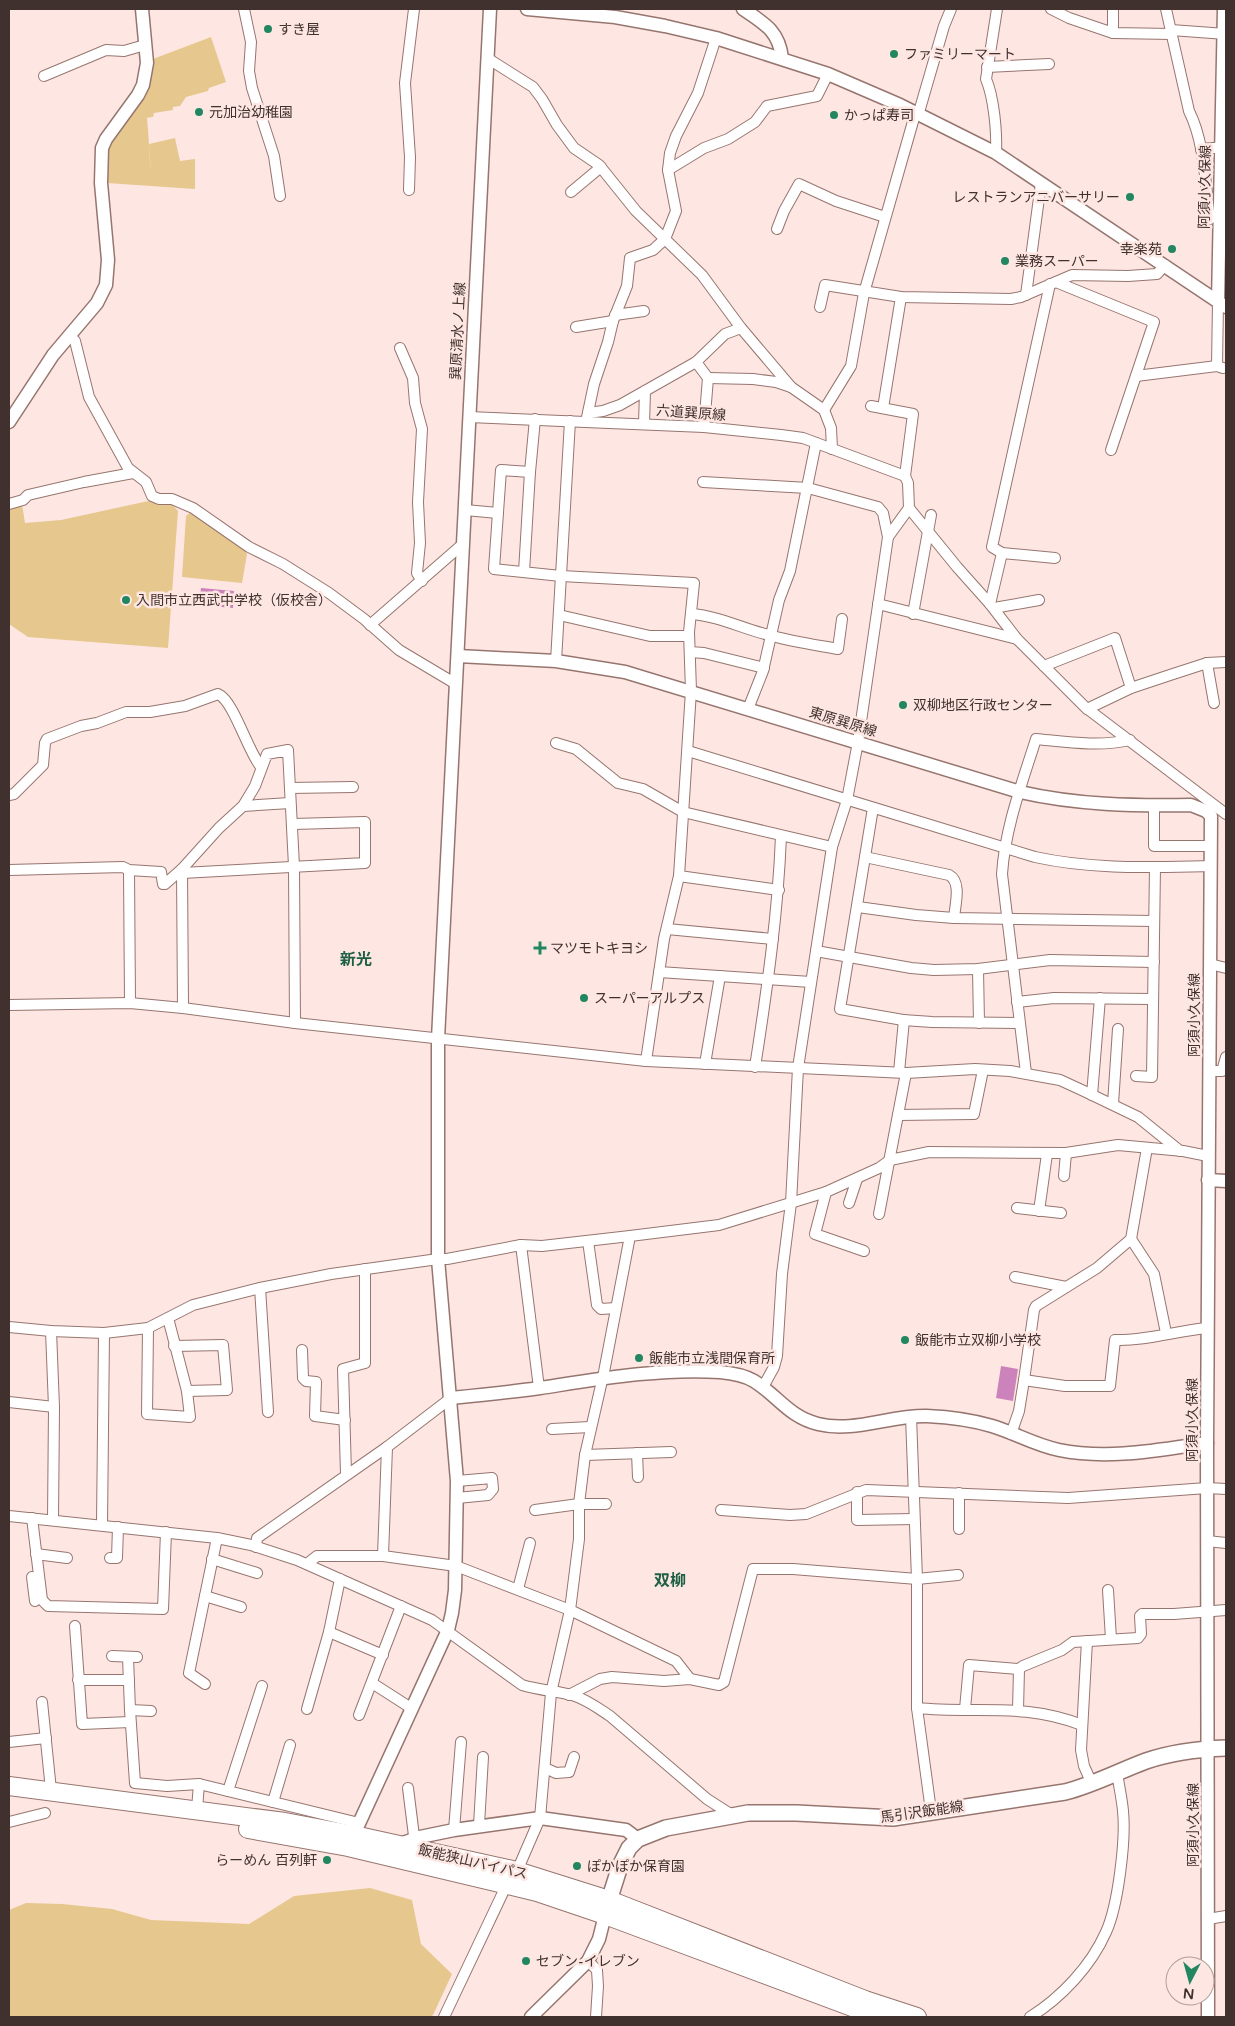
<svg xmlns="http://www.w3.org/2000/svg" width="1235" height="2026" viewBox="0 0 1235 2026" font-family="'Varela Round','Noto Sans JP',sans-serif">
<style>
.green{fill:#e6c78e}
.water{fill:#cc82ba}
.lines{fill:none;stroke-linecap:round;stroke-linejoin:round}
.minor-casing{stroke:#97756f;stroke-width:12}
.tertiary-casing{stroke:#97756f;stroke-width:15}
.secondary-casing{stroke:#97756f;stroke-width:18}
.trunk-casing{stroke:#97756f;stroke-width:20}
.minor{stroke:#fff;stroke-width:10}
.tertiary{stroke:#fff;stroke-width:12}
.secondary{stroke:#fff;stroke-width:15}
.trunk{stroke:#fff;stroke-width:18}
.poi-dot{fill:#228660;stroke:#fee7e2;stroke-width:2}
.labels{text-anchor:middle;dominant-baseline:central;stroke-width:5;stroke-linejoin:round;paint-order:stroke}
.poi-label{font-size:14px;fill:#40312e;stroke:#fee7e2;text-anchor:start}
.street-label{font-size:14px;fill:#40312e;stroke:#fee7e2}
.quarter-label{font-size:16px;font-weight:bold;fill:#1d5f45;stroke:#fee7e2}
</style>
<rect width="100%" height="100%" fill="#fee7e2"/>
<g class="green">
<path d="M 211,37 L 226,82 L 209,88 L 208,91 L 186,97 L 180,106 L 173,107 L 173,110 L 154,113 L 153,117 L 145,118 L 147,118 C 149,137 149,155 151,173 L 149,144 L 175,138 L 180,161 L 195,159 L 195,189 L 107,183 L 109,148 L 111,140 C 133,111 150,97 153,59 Z"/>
<path d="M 153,500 L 170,502 L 178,511 L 168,648 L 28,637 L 9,624 L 9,508 L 22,504 L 25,523 L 61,520 Z"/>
<path d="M 192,511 L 245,549 L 247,554 L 242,583 L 182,577 L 186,516 Z"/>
<path d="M 370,1888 L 412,1900 L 421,1944 L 452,1974 L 433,2015 L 429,2017 L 9,2017 L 9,1910 L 26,1903 L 62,1904 L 112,1909 L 151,1920 L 249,1924 L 294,1896 Z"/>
</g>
<g class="water">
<path d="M 201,588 L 234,591 L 233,608 L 199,605 Z"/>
<path d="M 1001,1366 L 1018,1369 L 1013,1401 L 996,1398 Z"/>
</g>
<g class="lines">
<defs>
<g id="minor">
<path d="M 244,9 L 251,42 L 249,71 L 252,88 L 274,156 L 280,196"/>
<path d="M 1051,9 L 1069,18 L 1113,33 L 1172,34"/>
<path d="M 1113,9 L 1113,33"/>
<path d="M 1166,9 L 1189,111 C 1205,143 1205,184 1210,219"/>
<path d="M 1171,30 L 1226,34"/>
<path d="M 487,58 L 533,87 L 542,99 L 557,125 L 574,148 L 599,165 L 636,211 L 702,275 L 741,328 L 791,387"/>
<path d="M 987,67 L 1049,64"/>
<path d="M 44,76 L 106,50 L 124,51 L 145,45"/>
<path d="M 919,112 L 944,26 L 951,9"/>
<path d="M 1201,149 L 1226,147"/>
<path d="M 996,153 C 997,132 994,98 986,79 L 997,9"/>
<path d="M 668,170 L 704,148 L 728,139 L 755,122 L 767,106 L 817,96 L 828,74"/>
<path d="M 409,190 L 410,157 L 405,83 L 414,9"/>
<path d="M 571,192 L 601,167"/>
<path d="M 777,229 L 784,211 L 799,184 L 836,201 L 885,217"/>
<path d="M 1056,282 L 1154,322 L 1111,450"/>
<path d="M 1050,284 L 992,547 L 1002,553 L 1055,558"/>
<path d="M 1026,295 L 1041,183"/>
<path d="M 820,307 L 825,285 L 901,297 L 1011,299 L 1021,297 L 1072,275 L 1128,276 L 1157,274 L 1165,265"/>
<path d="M 615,315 L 644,311"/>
<path d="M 576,327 L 613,321"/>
<path d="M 69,335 L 75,341 L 89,397 L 128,468 L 146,482 L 152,496 L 159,499 L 172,499 L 193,508 L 249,547 L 283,564 L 329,593 L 364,619 L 399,650 L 456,684"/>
<path d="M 400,348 L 413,378 L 415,403 L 422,429 L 418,502 L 420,543 L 417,573 L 422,581"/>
<path d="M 696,362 L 708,378 L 704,427"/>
<path d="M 1217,366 L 1218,302"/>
<path d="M 1136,376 L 1217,366 L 1223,368"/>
<path d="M 708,378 L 753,379 L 776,382 L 791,387 L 824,410 L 831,428 L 832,449"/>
<path d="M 871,406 L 913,414 L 905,476 L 908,483 L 909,508 L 957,567 L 990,604 L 1017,639 L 1085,707 L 1226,814"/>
<path d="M 883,408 L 901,297"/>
<path d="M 824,410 L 851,366 L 864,293 L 916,111"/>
<path d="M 588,413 L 603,411 L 620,405 L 696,362 L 725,334 L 741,328"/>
<path d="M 469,417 L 704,427 L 781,435 L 803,438 L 905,476"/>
<path d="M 586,422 L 594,384 L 608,342 L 613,321 L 627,286 L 630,258 L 653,250 L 665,239 L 676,211 L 668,170 L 670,153 L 676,136 L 698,93 L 716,38"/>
<path d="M 644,424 L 645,391"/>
<path d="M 530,472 L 501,470 L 494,569 L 561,576 L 694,583 L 689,632 L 691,691 L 679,876 L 664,939 L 646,1061"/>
<path d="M 703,482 L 808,488 L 878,507 L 883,513 L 888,537 L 858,742 L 847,800 L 832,847 L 798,1068 L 791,1203 L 782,1274 L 777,1356 L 774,1367 L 763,1387"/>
<path d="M 9,504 L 23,500 L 28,495 L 84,482 L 133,473"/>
<path d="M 465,510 L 498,513"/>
<path d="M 888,537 L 909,508"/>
<path d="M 524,572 L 530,472 L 535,419"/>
<path d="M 878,604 L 1017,639"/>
<path d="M 990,604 L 1002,553"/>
<path d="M 994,608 L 1039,600"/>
<path d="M 691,614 C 720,616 745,630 773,636 C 794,642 816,645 838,649 L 842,619"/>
<path d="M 913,614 L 931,515"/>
<path d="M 559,615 L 650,636 L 689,636"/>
<path d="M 370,625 L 464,543"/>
<path d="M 690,652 L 704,653 L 764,668"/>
<path d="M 556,661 L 570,421"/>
<path d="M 1207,663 L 1214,703"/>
<path d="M 1044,666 L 1115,638 L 1131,688"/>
<path d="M 748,709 L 763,671 L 779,600 L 790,571 L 816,443"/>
<path d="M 1087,709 L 1131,688 L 1170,675 L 1207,663 L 1226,662"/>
<path d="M 556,743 L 576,749 L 618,783 L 643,789 L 683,812 L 832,847"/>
<path d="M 688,751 L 1035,857 C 1094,870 1152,867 1211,866"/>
<path d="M 290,788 L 353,787"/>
<path d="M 9,795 L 14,794 L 43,765 L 45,743 L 47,739 L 81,726 L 97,723 L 126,712 L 150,712 L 185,706 L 218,694 C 234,701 247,750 261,767"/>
<path d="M 243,806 L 290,803"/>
<path d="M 1154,806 L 1154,846 L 1211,846"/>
<path d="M 873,808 L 840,1009 L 903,1020 L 932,1022 L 1018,1023"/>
<path d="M 865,857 L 949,875 C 962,882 955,905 954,918"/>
<path d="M 182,869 L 183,1008"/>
<path d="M 9,870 L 123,867 L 129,870 L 161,872 L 163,884 L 165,884 L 182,869 L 219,828 L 243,806 L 255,786 L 267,754 L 288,750 L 294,866 L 295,1023"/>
<path d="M 129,870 L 130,1003"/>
<path d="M 182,873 L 365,863 L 365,822 L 293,824"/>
<path d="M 679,876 L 779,890"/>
<path d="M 858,907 L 916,915 L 954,918 L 1154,921"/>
<path d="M 667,929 L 773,939"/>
<path d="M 816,951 L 911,968 L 934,970 L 978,969 L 1050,960 L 1154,962"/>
<path d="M 1210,964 L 1226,968"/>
<path d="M 978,969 L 979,1023"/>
<path d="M 659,972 L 811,982"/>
<path d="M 1017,1002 L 1054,998 L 1153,999"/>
<path d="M 9,1005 L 130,1003 L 183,1008 L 295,1023 L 646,1061 L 906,1073 L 975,1069 L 1010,1071 L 1060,1080 L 1086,1092 L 1138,1117 L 1180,1151"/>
<path d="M 705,1064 L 720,976"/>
<path d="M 755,1067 C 767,990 778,913 781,836"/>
<path d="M 1209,1071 L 1222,1071 L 1226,1057"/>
<path d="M 899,1072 L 904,1020"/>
<path d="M 1026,1073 L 1002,874 C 1005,828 1022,783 1036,739 C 1067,742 1099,747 1130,740"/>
<path d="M 1136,1076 L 1152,1077 L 1155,867"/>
<path d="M 1092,1095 L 1100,998"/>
<path d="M 1113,1104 L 1118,1029"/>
<path d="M 898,1115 L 974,1114 L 983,1070"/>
<path d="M 1064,1176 L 1066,1153"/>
<path d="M 826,1192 L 815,1234 L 864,1251"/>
<path d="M 849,1203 L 857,1179"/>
<path d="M 1017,1208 L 1061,1213"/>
<path d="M 1039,1211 L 1047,1154"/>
<path d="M 879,1214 L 906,1073"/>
<path d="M 1131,1239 L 1154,1274 L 1166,1333"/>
<path d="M 588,1241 L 597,1305 L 601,1309 L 616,1308"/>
<path d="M 521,1245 L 539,1388"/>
<path d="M 1015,1277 L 1066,1287"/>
<path d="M 260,1288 L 268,1412"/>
<path d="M 9,1327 L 51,1331 L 104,1333 L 148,1328 L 193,1305 L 260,1288 L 331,1274 L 438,1259 L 447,1259 L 521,1245 L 542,1246 L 630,1236"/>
<path d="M 148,1328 L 147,1414 L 190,1417 L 187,1391 L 168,1318"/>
<path d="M 51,1331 L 54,1407 L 53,1520"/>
<path d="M 174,1346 L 223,1345 L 227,1390 L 187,1391"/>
<path d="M 302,1350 L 303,1378 L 306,1381 L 316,1382 L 315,1416 L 345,1420"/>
<path d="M 1024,1380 L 1034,1310 L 1036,1306 L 1097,1268 L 1131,1239 L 1147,1148"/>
<path d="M 9,1402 L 54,1407"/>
<path d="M 911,1416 L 917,1579 L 917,1708 L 931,1811"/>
<path d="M 552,1429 L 590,1427"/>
<path d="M 1011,1434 L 1019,1411 L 1024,1380 L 1065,1386 L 1110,1386 L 1115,1340 C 1146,1341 1176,1331 1207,1328"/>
<path d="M 637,1453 L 638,1477"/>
<path d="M 585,1455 L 671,1452"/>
<path d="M 346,1474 L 343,1369 L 365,1363 L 365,1269"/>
<path d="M 857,1492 L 857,1520 L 914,1519"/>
<path d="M 959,1493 L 959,1529"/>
<path d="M 457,1498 L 488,1495 L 493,1489 L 492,1478 L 457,1481"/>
<path d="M 535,1510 L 579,1504 L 606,1504"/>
<path d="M 721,1510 L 790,1515 L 806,1514 L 866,1490 L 1068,1498 L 1207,1488 L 1226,1489"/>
<path d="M 9,1516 L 217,1538 L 251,1545 L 297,1560 L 432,1620 L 522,1685 C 538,1690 555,1691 572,1695 C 586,1699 598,1708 610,1716 L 707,1799 L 732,1815"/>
<path d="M 32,1518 L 42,1600 L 48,1606 L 163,1609 L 166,1532"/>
<path d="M 102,1525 L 104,1333"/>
<path d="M 1207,1541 L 1226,1543"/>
<path d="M 256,1547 L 257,1538 L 387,1447 L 451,1398"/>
<path d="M 36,1554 L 67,1558"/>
<path d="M 383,1556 L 387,1447"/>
<path d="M 110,1558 L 117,1558 L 118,1527"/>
<path d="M 212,1559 L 257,1573"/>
<path d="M 307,1564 L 317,1556 L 383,1556 L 456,1566 L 570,1610 L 676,1661 L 690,1679"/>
<path d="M 32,1577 L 35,1601"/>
<path d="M 518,1589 L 530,1543"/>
<path d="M 1108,1590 L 1111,1639"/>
<path d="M 205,1596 L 241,1607"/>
<path d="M 75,1626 L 82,1724 L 130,1722"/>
<path d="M 329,1632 L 383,1655"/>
<path d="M 1087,1641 L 1081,1750 L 1084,1766 L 1092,1784"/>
<path d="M 112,1656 L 137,1657"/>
<path d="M 128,1657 L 130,1710 L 135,1783 L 167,1786 L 199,1784 L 359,1823"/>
<path d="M 78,1680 L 129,1680"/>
<path d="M 372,1683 L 411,1708"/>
<path d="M 205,1684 L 189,1673 L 217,1538"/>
<path d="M 569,1695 L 600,1679 L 612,1677 L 664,1681 L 690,1679 L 719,1685 L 724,1682 L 753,1569 L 793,1569 L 917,1579 L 958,1575"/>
<path d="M 42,1702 L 51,1790"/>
<path d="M 917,1708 C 976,1714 1023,1702 1082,1725"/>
<path d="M 307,1709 L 329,1632 L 340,1579"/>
<path d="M 965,1709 L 969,1665 L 1019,1669 L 1023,1666 L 1062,1650 L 1073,1642 L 1138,1638 L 1141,1634 L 1140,1616 L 1142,1614 L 1174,1614 L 1226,1610"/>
<path d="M 130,1710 L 151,1711"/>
<path d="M 1018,1710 L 1019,1669"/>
<path d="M 359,1715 L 401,1606"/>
<path d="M 9,1742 L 46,1738"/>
<path d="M 545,1768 L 556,1773 L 569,1772 L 574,1757"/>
<path d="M 408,1788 L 414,1836"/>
<path d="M 228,1791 L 262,1686"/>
<path d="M 273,1802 L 290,1745"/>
<path d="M 197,1809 L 199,1784"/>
<path d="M 9,1822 L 45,1813"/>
<path d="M 479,1825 L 483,1757"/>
<path d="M 454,1830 L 461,1742"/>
<path d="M 517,1871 L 540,1818 L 551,1693 L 570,1610 L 579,1539 L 579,1504 L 585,1455 L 604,1372 L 630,1236 L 719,1225 L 826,1192 L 879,1168 L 890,1160 L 929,1152 L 1066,1153 L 1118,1145 L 1183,1151 L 1208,1156"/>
<path d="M 1208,1919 L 1226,1916"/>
<path d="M 588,1961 L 597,1970 L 598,1986 L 596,2017"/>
<path d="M 444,2017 L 507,1884"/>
<path d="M 1030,2017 C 1061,1998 1091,1966 1106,1932 C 1118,1906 1126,1840 1123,1811 C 1122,1799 1119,1786 1117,1773"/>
</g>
<g id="tertiary">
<path d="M 527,9 L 615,17 L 665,26 L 716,38 L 828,74 L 900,105 L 996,153 L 1226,307"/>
<path d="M 743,9 C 764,23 779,31 782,58"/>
<path d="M 1218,302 L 1224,9"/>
<path d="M 9,422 L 53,355 L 97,303 L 106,285 L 108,260 L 101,183 L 102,148 L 106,139 L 138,95 L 143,85 L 147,63 L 142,9"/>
<path d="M 458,656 L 556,661 L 625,672 L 1020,792 C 1077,805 1133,806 1191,805 L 1206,811 L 1211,816 L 1207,1443 L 1208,2017"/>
<path d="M 1208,1180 L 1226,1181"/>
<path d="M 451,1398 C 481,1395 511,1392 540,1388 C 599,1379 660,1368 720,1372 C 731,1373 744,1375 754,1381 C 778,1396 789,1417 818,1424 C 854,1433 890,1415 927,1416 C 948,1417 972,1420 992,1426 C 1015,1433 1035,1445 1059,1450 C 1108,1460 1158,1450 1207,1443"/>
<path d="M 350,1843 L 448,1630 L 452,1613 L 455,1590 L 457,1481 L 438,1259 L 438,1039 L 490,9"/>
<path d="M 397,1845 L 420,1837 L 454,1830 L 540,1818 L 626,1830 L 638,1839"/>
<path d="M 531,2017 L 588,1961 L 599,1939 L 605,1915"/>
</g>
<path id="secondary" d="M 606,1910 L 620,1866 L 629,1848 L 638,1839 L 666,1828 L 748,1813 L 796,1813 L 893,1818 L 1065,1792 C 1093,1785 1119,1771 1146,1761 C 1172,1752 1199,1749 1226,1748"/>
<g id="trunk">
<path d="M 9,1786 L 285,1822 L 354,1835 L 517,1871 L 609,1900 L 865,2000 L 917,2017"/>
<path d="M 248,1829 L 348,1847 L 537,1892 L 605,1915 L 879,2017"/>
</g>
</defs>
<use href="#minor" class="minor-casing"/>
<use href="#tertiary" class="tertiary-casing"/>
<use href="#secondary" class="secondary-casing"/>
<use href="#trunk" class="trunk-casing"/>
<use href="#minor" class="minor"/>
<use href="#tertiary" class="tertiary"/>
<use href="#secondary" class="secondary"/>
<use href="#trunk" class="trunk"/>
</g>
<g class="poi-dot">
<circle cx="268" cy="29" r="5"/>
<circle cx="894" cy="54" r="5"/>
<circle cx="199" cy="112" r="5"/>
<circle cx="834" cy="115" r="5"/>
<circle cx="1130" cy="197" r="5"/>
<circle cx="1172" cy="249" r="5"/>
<circle cx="1005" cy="261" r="5"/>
<circle cx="126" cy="600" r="5"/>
<circle cx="903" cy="705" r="5"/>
<path d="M537.5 940.5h5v5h5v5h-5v5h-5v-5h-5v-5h5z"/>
<circle cx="584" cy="998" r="5"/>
<circle cx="905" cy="1340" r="5"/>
<circle cx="639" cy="1358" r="5"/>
<circle cx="327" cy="1860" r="5"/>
<circle cx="577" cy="1866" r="5"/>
<circle cx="526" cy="1961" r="5"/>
</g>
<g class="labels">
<g class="poi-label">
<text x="278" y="29">すき屋</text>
<text x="904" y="54">ファミリーマート</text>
<text x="209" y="112">元加治幼稚園</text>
<text x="844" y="115">かっぱ寿司</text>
<text x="1120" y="197" text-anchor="end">レストランアニバーサリー</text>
<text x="1162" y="249" text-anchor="end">幸楽苑</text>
<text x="1015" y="261">業務スーパー</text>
<text x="136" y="600">入間市立西武中学校（仮校舎）</text>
<text x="913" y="705">双柳地区行政センター</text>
<text x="550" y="948">マツモトキヨシ</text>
<text x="594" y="998">スーパーアルプス</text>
<text x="915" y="1340">飯能市立双柳小学校</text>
<text x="649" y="1358">飯能市立浅間保育所</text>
<text x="317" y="1860" text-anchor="end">らーめん 百列軒</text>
<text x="587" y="1866">ぽかぽか保育園</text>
<text x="536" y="1961">セブン-イレブン</text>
</g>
<g class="street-label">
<text transform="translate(1205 187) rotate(-89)">阿須小久保線</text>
<text transform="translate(458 331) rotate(-87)">巽原清水ノ上線</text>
<text transform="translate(691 413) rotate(4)">六道巽原線</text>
<text transform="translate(843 722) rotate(17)">東原巽原線</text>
<text transform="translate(1194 1015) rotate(-90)">阿須小久保線</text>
<text transform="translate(1192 1420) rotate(-90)">阿須小久保線</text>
<text transform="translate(922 1812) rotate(-8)">馬引沢飯能線</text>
<text transform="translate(1193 1825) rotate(-90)">阿須小久保線</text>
<text transform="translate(473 1862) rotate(13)">飯能狭山バイパス</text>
</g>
<g class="quarter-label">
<text x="356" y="960">新光</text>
<text x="670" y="1581">双柳</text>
</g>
</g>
<rect width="1235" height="2026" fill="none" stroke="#40312e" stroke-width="20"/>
<g transform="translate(1190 1981) rotate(186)"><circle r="24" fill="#fee7e2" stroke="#b29e9a"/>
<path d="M0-4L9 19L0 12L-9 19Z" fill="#228660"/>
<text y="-8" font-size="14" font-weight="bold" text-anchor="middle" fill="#40312e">N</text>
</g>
</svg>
